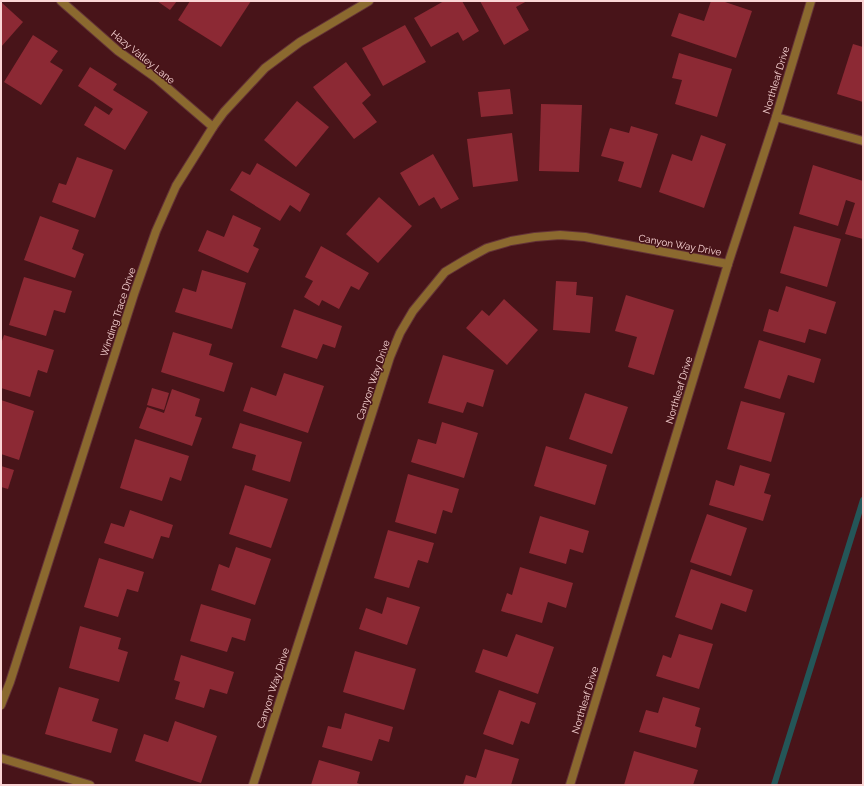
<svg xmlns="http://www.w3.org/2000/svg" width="864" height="786" viewBox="0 0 864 786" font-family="Raleway,sans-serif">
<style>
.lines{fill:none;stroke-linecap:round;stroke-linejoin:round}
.stream{stroke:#245658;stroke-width:6}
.building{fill:#8c2934}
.minor-casing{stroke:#643337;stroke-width:10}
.minor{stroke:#8b692f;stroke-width:8}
.labels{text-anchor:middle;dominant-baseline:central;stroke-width:3;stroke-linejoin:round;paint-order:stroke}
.street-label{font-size:10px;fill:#fad6d6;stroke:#481419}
</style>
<rect width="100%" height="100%" fill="#481419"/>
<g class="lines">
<path class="stream" d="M 774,785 L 863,500"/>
</g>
<g class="building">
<path d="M 157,1 L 177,1 L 170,10 Z"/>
<path d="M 190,1 L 251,1 L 221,47 L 178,20 Z"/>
<path d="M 444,1 L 462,1 L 479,31 L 463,41 L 458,32 L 431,47 L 414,18 Z"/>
<path d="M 480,1 L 527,1 L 516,7 L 529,30 L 504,45 Z"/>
<path d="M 711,1 L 722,1 L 752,11 L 736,58 L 671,36 L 679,13 L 704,21 Z"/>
<path d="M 1,2 L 23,22 L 1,47 Z"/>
<path d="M 405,25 L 426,62 L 383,86 L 362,48 Z"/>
<path d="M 33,35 L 58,51 L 50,62 L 63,70 L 41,105 L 4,82 Z"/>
<path d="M 853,44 L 863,47 L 863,102 L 837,94 Z"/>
<path d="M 679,53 L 732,69 L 717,117 L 675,104 L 682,80 L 672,78 Z"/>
<path d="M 346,62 L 371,95 L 362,103 L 377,122 L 354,139 L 313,87 Z"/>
<path d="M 90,67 L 117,84 L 113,90 L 148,112 L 125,150 L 84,125 L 95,106 L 109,115 L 113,109 L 78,86 Z"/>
<path d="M 510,89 L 513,114 L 481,117 L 478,92 Z"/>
<path d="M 297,101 L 329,127 L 296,167 L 264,140 Z"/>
<path d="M 541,104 L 582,105 L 579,172 L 539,171 Z"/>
<path d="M 631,126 L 658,134 L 641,188 L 618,181 L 624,162 L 601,156 L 610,128 L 629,133 Z"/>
<path d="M 512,133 L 518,181 L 473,187 L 467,139 Z"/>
<path d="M 701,135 L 726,144 L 704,208 L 659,192 L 672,154 L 692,161 Z"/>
<path d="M 433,154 L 459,199 L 441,209 L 434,197 L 419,206 L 400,173 Z"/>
<path d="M 77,157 L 113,170 L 95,218 L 52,202 L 59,183 L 66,185 Z"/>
<path d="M 257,163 L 310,194 L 300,212 L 290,205 L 280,221 L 230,190 L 242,171 L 250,175 Z"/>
<path d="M 813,165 L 863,181 L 863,239 L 845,234 L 855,203 L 846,200 L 838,226 L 799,214 Z"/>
<path d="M 379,197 L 412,226 L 378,263 L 346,234 Z"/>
<path d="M 233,215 L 261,228 L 253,246 L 259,249 L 248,273 L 198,251 L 207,230 L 224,237 Z"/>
<path d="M 40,216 L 79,230 L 72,249 L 84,254 L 75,278 L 24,260 Z"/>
<path d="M 794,226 L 841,239 L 827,287 L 780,273 Z"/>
<path d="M 321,246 L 369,273 L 359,290 L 351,286 L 339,309 L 322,300 L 319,306 L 304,297 L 313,281 L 305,277 Z"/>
<path d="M 202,270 L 246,283 L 232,329 L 175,312 L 183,288 L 196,292 Z"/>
<path d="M 24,277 L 72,291 L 65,313 L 54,310 L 46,336 L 9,325 Z"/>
<path d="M 556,281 L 577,282 L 576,295 L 593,297 L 590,333 L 553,330 Z"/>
<path d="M 786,286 L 836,302 L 826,334 L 809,329 L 805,343 L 763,331 L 769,309 L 778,312 Z"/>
<path d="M 626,295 L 674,310 L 654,375 L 628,367 L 637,337 L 615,331 Z"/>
<path d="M 504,299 L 538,330 L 507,365 L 466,328 L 482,310 L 489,316 Z"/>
<path d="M 294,309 L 342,326 L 335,348 L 323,344 L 317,359 L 281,347 Z"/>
<path d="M 173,332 L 212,344 L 209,355 L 233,363 L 224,392 L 161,372 Z"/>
<path d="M 4,335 L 54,350 L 47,373 L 38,370 L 30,397 L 1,388 L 1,344 Z"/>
<path d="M 759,340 L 821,359 L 814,383 L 788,375 L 780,399 L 744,388 Z"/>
<path d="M 443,355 L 494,370 L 483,407 L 467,402 L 463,413 L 428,403 Z"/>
<path d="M 284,373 L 324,386 L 308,433 L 243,411 L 251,387 L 276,396 Z"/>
<path d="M 152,388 L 169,393 L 164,410 L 147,405 Z"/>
<path d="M 172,389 L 200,399 L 195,416 L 202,418 L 192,446 L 139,428 L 147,407 L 164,413 Z"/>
<path d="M 585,393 L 628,407 L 612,454 L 569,439 Z"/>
<path d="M 1,400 L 34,411 L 19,460 L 1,454 Z"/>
<path d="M 741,401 L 785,413 L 771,462 L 727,449 Z"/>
<path d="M 442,422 L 478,433 L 464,478 L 411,462 L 418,439 L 436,444 Z"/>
<path d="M 240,423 L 302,442 L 290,482 L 252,470 L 256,455 L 232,448 Z"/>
<path d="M 135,439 L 189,456 L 181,481 L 170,477 L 162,501 L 120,488 Z"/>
<path d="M 546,446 L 607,465 L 595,505 L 534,486 Z"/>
<path d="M 740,465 L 770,474 L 764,493 L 771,495 L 763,521 L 709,505 L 716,480 L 734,486 Z"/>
<path d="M 1,466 L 14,470 L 8,489 L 1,487 Z"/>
<path d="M 408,474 L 459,489 L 452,513 L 443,510 L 436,534 L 395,522 Z"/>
<path d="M 245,485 L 288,499 L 271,548 L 229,534 Z"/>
<path d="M 130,510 L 173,525 L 169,538 L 161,536 L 153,559 L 104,543 L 111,523 L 124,527 Z"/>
<path d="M 707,514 L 747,528 L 731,576 L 690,562 Z"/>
<path d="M 540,516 L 589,531 L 583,553 L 570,549 L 566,564 L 529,553 Z"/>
<path d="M 388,530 L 434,543 L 428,563 L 418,560 L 409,588 L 374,578 Z"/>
<path d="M 236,547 L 271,559 L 255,605 L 211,590 L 219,564 L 229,568 Z"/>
<path d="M 99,558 L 144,572 L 138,592 L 127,589 L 118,617 L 84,607 Z"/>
<path d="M 520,567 L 573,583 L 566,608 L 548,602 L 542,623 L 501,611 L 507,593 L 512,595 Z"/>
<path d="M 691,569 L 753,590 L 746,612 L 721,603 L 712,630 L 675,617 Z"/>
<path d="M 387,597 L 420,607 L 407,645 L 359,629 L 366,608 L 382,614 Z"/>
<path d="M 201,604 L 251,619 L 245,641 L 232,637 L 227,652 L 190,641 Z"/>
<path d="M 80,626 L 121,638 L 118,649 L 128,652 L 119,682 L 69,668 Z"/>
<path d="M 516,634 L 554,647 L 538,694 L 475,672 L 483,649 L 507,657 Z"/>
<path d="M 679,634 L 713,644 L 699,689 L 656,676 L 663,655 L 671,658 Z"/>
<path d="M 355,651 L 416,669 L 404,710 L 343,692 Z"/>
<path d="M 181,655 L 234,672 L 227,694 L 210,689 L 204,708 L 175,699 L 180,682 L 174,680 Z"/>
<path d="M 59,687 L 99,699 L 92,721 L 118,729 L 111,753 L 45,734 Z"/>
<path d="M 499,690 L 536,703 L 529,724 L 521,721 L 513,745 L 483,734 Z"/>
<path d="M 663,697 L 700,708 L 695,726 L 701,728 L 696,748 L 639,732 L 646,710 L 658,713 Z"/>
<path d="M 345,713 L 393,727 L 389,742 L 379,739 L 372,761 L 322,747 L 328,726 L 341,729 Z"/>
<path d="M 175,721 L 217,736 L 201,783 L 135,761 L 144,734 L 168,742 Z"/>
<path d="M 485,749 L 519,759 L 511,785 L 463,785 L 466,775 L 476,778 Z"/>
<path d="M 634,751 L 698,770 L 693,785 L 624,785 Z"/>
<path d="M 319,760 L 360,772 L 357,783 L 362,785 L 311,785 Z"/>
</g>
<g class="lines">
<defs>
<g id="minor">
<path d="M 61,1 L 118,51 L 156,78 L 213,127"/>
<path d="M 776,117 L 863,141"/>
<path d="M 1,705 L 10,682 L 134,294 L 156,231 L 176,186 L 213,127 L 224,112 L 265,68 L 300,42 L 369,1"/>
<path d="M 1,758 L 90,785"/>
<path d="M 253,785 L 390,357 L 400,333 L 413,311 L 445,272 L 465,260 L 487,248 L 511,241 L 535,237 L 560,235 L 585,237 L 728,264"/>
<path d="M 570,785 L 728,264 L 776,117 L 811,1"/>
</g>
</defs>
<use href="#minor" class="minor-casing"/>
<use href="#minor" class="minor"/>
</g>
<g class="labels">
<g class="street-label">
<text transform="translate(143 57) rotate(39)">Hazy Valley Lane</text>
<text transform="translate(776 80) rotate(-73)">Northleaf Drive</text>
<text transform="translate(680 245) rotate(10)">Canyon Way Drive</text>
<text transform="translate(118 312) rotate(-72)">Winding Trace Drive</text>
<text transform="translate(373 380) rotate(-71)">Canyon Way Drive</text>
<text transform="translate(679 390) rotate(-73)">Northleaf Drive</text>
<text transform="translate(273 688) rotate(-72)">Canyon Way Drive</text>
<text transform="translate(585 700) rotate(-73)">Northleaf Drive</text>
</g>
</g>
<rect width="864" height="786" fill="none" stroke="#fad6d6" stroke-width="4"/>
</svg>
